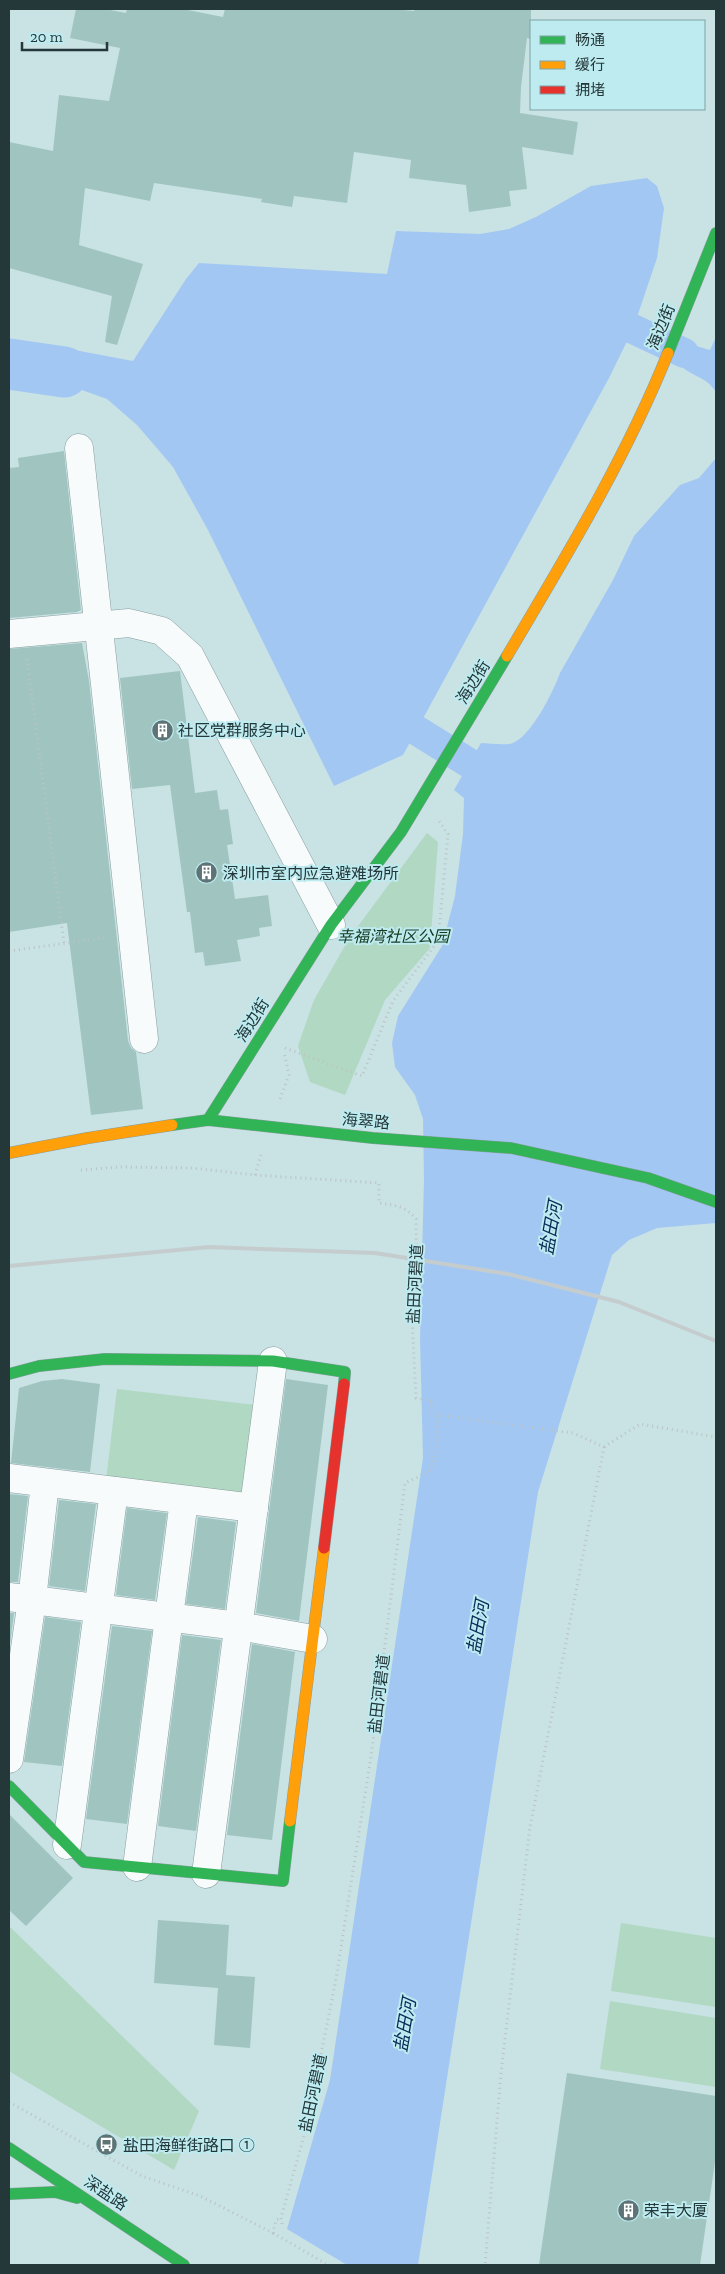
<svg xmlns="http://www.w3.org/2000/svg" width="725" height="2274" viewBox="0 0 725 2274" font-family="'Zilla Slab','Noto Sans SC',serif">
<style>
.green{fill:#b1d8c2}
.water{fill:#a3c7f3}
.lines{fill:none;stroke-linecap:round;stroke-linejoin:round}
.canal{stroke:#a3c7f3;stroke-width:30}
.river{stroke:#a3c7f3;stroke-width:51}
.building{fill:#a0c5c0}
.street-casing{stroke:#8a9ea0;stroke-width:29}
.fast-casing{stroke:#8a9ea0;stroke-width:12}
.slow-casing{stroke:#8a9ea0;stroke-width:12}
.jam-casing{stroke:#8a9ea0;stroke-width:12}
.path{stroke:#bac3c5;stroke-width:3;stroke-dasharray:1 4;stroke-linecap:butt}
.street{stroke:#f7fbfb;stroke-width:28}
.fast{stroke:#30b455;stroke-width:11}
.slow{stroke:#ff9f0a;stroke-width:11}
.jam{stroke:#e5322d;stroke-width:11}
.rail{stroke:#c5cccd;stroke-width:4}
.path-bridge{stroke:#bac3c5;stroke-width:3;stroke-dasharray:1 4;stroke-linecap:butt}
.labels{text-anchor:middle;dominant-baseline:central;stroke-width:4;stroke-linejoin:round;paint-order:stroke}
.street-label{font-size:16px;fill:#243739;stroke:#bdebf0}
.poi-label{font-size:16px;fill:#243739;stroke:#bdebf0;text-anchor:start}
.park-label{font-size:16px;font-style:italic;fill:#16381f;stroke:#bdebf0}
.water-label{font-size:18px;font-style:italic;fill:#092b59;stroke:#bdebf0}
</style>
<rect width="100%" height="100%" fill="#c9e2e4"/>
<g class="green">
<path d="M 427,833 L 438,842 L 430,948 L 385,1000 L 345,1095 L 310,1082 L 298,1046 L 314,1000 L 350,937 Z"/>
<path d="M 117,1389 L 256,1405 L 246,1497 L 106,1480 Z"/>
<path d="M 621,1923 L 716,1938 L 716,2007 L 611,1991 Z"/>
<path d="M 9,1926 L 199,2111 L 174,2170 L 9,2071 Z"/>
<path d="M 610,2001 L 716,2018 L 716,2087 L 600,2069 Z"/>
</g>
<g class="water">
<path d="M 647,178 L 657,186 L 664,208 L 657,258 L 633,329 L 609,378 L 403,755 L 334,786 L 208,530 L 173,467 L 137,425 L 107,399 L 62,383 L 69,349 L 133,361 L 186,279 L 199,263 L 387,274 L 396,231 L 480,234 L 509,229 L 536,217 L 591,186 Z"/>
<path d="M 716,337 L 716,392 C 705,375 693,378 680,365 L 689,344 L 710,350 Z"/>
<path d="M 716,458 L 716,1223 L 657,1228 L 629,1240 L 612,1255 L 538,1492 L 418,2265 L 347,2265 L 287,2229 L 330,2080 L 423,1458 L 420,1338 L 424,1179 L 423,1119 L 415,1095 L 395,1067 L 392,1043 L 398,1016 L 442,946 L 455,896 L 463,834 L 464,798 L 454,790 L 481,743 C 490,743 505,746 513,743 C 532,735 553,692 560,673 L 613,580 L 634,536 L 680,485 L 699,478 Z"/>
</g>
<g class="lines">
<g class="canal">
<path d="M 633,329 L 684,353"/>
<path d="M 416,730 L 469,763"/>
</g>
<path class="river" d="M 9,364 L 64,372"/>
</g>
<g class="building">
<path d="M 76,9 L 105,9 L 126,13 L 127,9 L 183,9 L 223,17 L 225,9 L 392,9 L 414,11 L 415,9 L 531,9 L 531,39 L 527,38 L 521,87 L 520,113 L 578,122 L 573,155 L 522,147 L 527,189 L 509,191 L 511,206 L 469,212 L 466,185 L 409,178 L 411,160 L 354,152 L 347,203 L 294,196 L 292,207 L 261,202 L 262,199 L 154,183 L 150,201 L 85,188 L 79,245 L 143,264 L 117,345 L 105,342 L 112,296 L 9,268 L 9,142 L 53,151 L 59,95 L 109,101 L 120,48 L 70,38 Z"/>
<path d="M 64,451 L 81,610 L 77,612 L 9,618 L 9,468 L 19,467 L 18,458 Z"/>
<path d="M 82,643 L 89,681 L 128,1041 L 131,1048 L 136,1052 L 143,1109 L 91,1115 L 67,923 L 9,932 L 9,649 Z"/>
<path d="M 180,671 L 195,793 L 217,790 L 220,810 L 228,809 L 233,844 L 227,845 L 235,899 L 268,895 L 272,926 L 259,928 L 260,936 L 237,940 L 241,961 L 205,966 L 203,952 L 195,953 L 190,912 L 187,912 L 170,785 L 132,789 L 120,678 Z"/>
<path d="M 62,1379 L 100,1384 L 90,1472 L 11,1463 L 19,1388 L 42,1381 Z"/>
<path d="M 286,1379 L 328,1385 L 299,1621 L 256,1613 Z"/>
<path d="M 9,1494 L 28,1496 L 18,1582 L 9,1582 Z"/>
<path d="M 59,1500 L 96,1504 L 85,1591 L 49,1586 Z"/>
<path d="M 127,1508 L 167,1513 L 155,1600 L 116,1595 Z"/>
<path d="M 198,1517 L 236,1522 L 225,1609 L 186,1604 Z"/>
<path d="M 9,1613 L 14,1613 L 9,1652 Z"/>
<path d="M 45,1617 L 81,1622 L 62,1766 L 24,1762 Z"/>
<path d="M 112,1626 L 152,1631 L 127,1824 L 86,1819 Z"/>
<path d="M 182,1635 L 221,1640 L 196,1831 L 158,1826 Z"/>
<path d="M 252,1644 L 295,1652 L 272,1840 L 227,1835 Z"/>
<path d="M 9,1814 L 73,1878 L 26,1926 L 9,1910 Z"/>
<path d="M 158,1920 L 229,1925 L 226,1975 L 255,1977 L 250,2048 L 214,2045 L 218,1988 L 154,1983 Z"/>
<path d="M 567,2073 L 716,2096 L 716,2155 L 700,2265 L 539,2265 Z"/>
</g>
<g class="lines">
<defs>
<g id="street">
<path d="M 79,448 L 144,1039"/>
<path d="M 9,634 L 129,623 L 162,631 L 190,656 L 331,925"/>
<path d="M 9,1478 L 254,1508"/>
<path d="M 9,1597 L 238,1626 L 313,1639"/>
<path d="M 9,1759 L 32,1600 L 45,1483"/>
<path d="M 67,1845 L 114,1491"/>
<path d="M 137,1867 L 184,1500"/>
<path d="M 206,1874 L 273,1361"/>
</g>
<g id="fast">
<path d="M 668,353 L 716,233"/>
<path d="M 208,1120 L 331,925 L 401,832 L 507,656"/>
<path d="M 172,1125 L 208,1120 L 373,1138 L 511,1148 L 648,1178 L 716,1202"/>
<path d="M 9,1374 L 39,1366 L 105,1359 L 273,1361 L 345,1372 L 344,1384"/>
<path d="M 9,1786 L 84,1862 L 283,1881 L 290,1821"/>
<path d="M 9,2148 L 184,2265"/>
<path d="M 9,2194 L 55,2192 L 77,2198"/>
</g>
<g id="slow">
<path d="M 507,656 C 565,558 625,460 668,353"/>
<path d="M 9,1153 L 88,1138 L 172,1125"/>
<path d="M 290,1821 L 324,1548"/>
</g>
<path id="jam" d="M 324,1548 L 344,1384"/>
</defs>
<use href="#street" class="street-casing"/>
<use href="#fast" class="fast-casing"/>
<use href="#slow" class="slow-casing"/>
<use href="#jam" class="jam-casing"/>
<g class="path">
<path d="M 27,659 L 64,943"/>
<path d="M 9,951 L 104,938"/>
<path d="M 285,1048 L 362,1076 L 393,1001 L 438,941 L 448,834 L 439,821"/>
<path d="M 280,1099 L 289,1075 L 284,1052"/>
<path d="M 81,1170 L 120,1167 L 192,1168 L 255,1175 L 379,1183 L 379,1203 C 394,1205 406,1206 416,1219 L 417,1298 L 411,1298 L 416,1398 L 431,1401 L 431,1413 L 438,1415 L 573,1433 L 604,1447 L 530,1827 L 501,2073 L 485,2265"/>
<path d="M 255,1175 L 261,1155"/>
<path d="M 604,1447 L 640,1424 L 716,1437"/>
<path d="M 9,2102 L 142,2176 L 200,2196 L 273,2233 L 276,2220 L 281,2218"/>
<path d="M 282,2224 L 281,2218 L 307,2125 L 336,1979 L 372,1750 L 405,1483 L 429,1472 L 437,1453 L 438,1415"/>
</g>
<use href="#street" class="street"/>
<use href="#fast" class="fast"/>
<use href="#slow" class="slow"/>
<use href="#jam" class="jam"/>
<path class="rail" d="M 9,1266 L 209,1247 L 375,1253 L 508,1274 L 619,1302 L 716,1341"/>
<path class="path-bridge" d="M 273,2233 L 328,2265"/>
</g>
<defs>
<symbol id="building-disc" viewBox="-11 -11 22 22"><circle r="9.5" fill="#5e7375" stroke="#bdebf0"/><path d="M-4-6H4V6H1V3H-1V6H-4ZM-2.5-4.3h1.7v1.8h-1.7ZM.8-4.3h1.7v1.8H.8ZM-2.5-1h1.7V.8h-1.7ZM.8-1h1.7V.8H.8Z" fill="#fff"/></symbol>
<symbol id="bus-disc" viewBox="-11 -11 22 22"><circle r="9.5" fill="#5e7375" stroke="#bdebf0"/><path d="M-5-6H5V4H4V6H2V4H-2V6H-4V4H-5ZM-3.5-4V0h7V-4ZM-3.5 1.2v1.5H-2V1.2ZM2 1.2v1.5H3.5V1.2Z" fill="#fff"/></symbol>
</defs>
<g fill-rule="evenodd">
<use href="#building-disc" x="150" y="718" width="25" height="25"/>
<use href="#building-disc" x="194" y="860" width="25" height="25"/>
<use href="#bus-disc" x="94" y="2132" width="25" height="25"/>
<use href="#building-disc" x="616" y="2198" width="25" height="25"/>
</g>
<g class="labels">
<g class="street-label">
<text transform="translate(661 327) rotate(-68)">海边街</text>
<text transform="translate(473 682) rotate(-58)">海边街</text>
<text transform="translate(252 1020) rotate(-58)">海边街</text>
<text transform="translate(366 1121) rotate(5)">海翠路</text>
<text transform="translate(415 1284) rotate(-87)">盐田河碧道</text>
<text transform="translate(379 1694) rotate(-83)">盐田河碧道</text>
<text transform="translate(313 2093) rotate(-78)">盐田河碧道</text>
<text transform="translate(106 2193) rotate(34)">深盐路</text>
</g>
<g class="poi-label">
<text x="178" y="730">社区党群服务中心</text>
<text x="223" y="873">深圳市室内应急避难场所</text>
<text x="123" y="2145">盐田海鲜街路口 ①</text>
<text x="644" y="2210">荣丰大厦</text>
</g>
<g class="park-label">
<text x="393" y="936">幸福湾社区公园</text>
</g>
<g class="water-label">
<text transform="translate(551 1228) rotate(-80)">盐田河</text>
<text transform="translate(478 1627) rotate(-80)">盐田河</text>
<text transform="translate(405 2025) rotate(-80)">盐田河</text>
</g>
</g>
<rect width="725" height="2274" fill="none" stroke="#243739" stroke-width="20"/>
<rect x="530" y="20" width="175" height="90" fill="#bdebf0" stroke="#80a3a7"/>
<rect x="540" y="36" width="25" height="8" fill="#30b455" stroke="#80a3a7"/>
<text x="575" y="45" font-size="15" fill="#243739">畅通</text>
<rect x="540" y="61" width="25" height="8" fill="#ff9f0a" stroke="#80a3a7"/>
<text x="575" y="70" font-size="15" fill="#243739">缓行</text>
<rect x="540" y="86" width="25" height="8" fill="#e5322d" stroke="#80a3a7"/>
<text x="575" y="95" font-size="15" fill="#243739">拥堵</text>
<path d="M22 42v8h85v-8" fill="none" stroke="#243739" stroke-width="2.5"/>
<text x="30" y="42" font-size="15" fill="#243739" stroke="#bdebf0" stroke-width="4" paint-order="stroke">20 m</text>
</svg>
